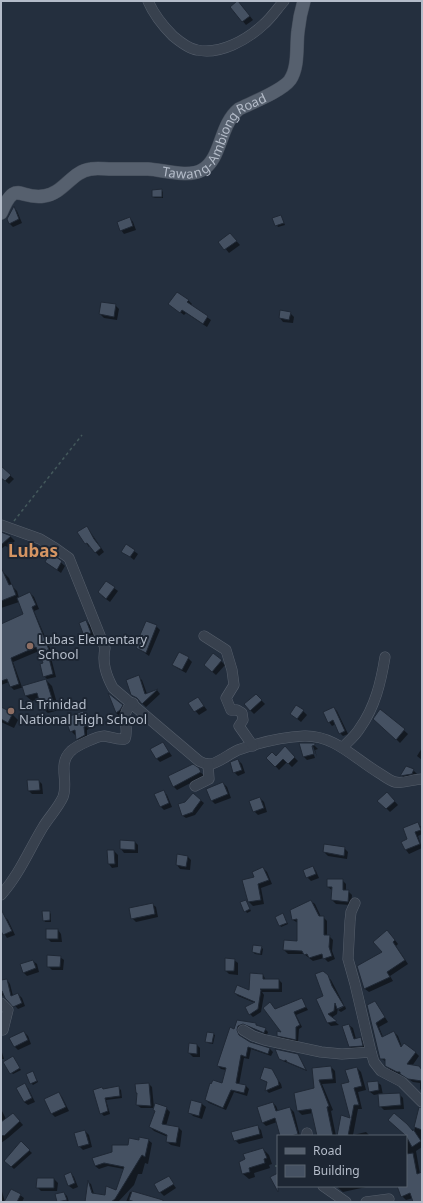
<svg xmlns="http://www.w3.org/2000/svg" width="423" height="1203" viewBox="0 0 423 1203" font-family="'Noto Sans',sans-serif">
<style>
.shadow{fill:#0007}
.building{fill:#455162;stroke:#1f2835}
.lines{fill:none;stroke-linecap:round;stroke-linejoin:round}
.minor-casing{stroke:#565f6c;stroke-width:11}
.major-casing{stroke:#414a57;stroke-width:14}
.path{stroke:#44595c;stroke-width:1.5;stroke-dasharray:3 3;stroke-linecap:butt}
.minor{stroke:#38414e;stroke-width:10}
.major{stroke:#56606e;stroke-width:13}
.education-dot{fill:#8d6e63;stroke:#1d2633;stroke-width:1.5}
.labels{text-anchor:middle;dominant-baseline:central;stroke-width:4;stroke-linejoin:round;paint-order:stroke}
.street-label{font-size:13px;fill:#b4bcc9;stroke:#1d2633}
.poi-label{font-size:13px;fill:#b4bcc9;stroke:#1d2633;text-anchor:start}
.district-label{font-size:17px;font-weight:bold;fill:#d59563;stroke:#1d2633}
</style>
<rect width="100%" height="100%" fill="#242f3e"/>
<g class="shadow">
<path d="M 241,5 L 253,20 L 246,25 L 231,7 Z"/>
<path d="M 161,190 L 163,192 L 163,198 L 155,198 L 153,197 Z"/>
<path d="M 14,208 L 17,211 L 22,223 L 13,227 L 9,223 Z"/>
<path d="M 281,216 L 285,225 L 278,227 L 273,219 Z"/>
<path d="M 130,218 L 133,222 L 136,230 L 124,234 L 121,230 Z"/>
<path d="M 230,234 L 240,245 L 229,253 L 220,242 Z"/>
<path d="M 188,300 L 192,304 L 191,306 L 211,320 L 207,327 L 186,313 L 184,315 L 170,304 Z"/>
<path d="M 115,305 L 119,309 L 117,320 L 104,318 L 100,314 Z"/>
<path d="M 290,313 L 294,317 L 293,323 L 283,322 L 280,318 Z"/>
<path d="M 2,468 L 14,479 L 9,484 L 1,477 L 1,470 Z"/>
<path d="M 87,527 L 104,552 L 99,556 L 90,546 L 89,547 L 87,544 L 92,541 Z"/>
<path d="M 1,533 L 10,536 L 15,541 L 8,547 L 5,546 L 1,549 Z"/>
<path d="M 123,551 L 134,551 L 138,554 L 134,560 Z"/>
<path d="M 51,554 L 65,566 L 61,573 L 46,562 Z"/>
<path d="M 3,572 L 9,578 L 12,586 L 17,591 L 19,598 L 30,593 L 34,597 L 39,609 L 34,611 L 52,653 L 50,654 L 56,677 L 47,679 L 44,676 L 44,664 L 39,651 L 13,662 L 22,687 L 46,680 L 52,686 L 59,710 L 48,713 L 42,708 L 40,699 L 32,701 L 26,696 L 24,687 L 14,690 L 11,687 L 9,682 L 1,685 L 1,625 L 25,615 L 19,602 L 1,608 L 1,573 Z"/>
<path d="M 114,588 L 118,591 L 110,602 L 102,596 Z"/>
<path d="M 86,621 L 90,625 L 94,637 L 88,639 L 85,636 Z"/>
<path d="M 156,626 L 160,630 L 149,656 L 138,648 L 144,637 L 141,635 Z"/>
<path d="M 188,658 L 192,662 L 186,673 L 177,668 L 173,665 Z"/>
<path d="M 221,661 L 225,665 L 216,675 L 209,669 Z"/>
<path d="M 138,677 L 142,680 L 147,694 L 157,690 L 160,694 L 146,707 L 132,694 Z"/>
<path d="M 256,695 L 265,704 L 254,714 L 250,710 Z"/>
<path d="M 110,696 L 126,709 L 123,714 L 120,716 L 116,713 Z"/>
<path d="M 198,698 L 207,710 L 199,715 L 189,703 Z"/>
<path d="M 1,708 L 12,714 L 18,720 L 14,728 L 1,722 Z"/>
<path d="M 334,708 L 337,711 L 348,734 L 343,736 L 340,733 L 336,724 L 332,726 L 329,722 Z"/>
<path d="M 381,710 L 408,734 L 400,743 L 375,718 Z"/>
<path d="M 303,711 L 307,715 L 301,722 L 291,714 Z"/>
<path d="M 82,712 L 86,716 L 90,728 L 87,730 L 87,739 L 80,743 L 77,739 L 76,734 L 75,735 L 71,731 Z"/>
<path d="M 163,743 L 172,756 L 160,762 L 157,759 Z"/>
<path d="M 300,744 L 313,744 L 318,749 L 315,750 L 317,757 L 313,746 L 311,746 L 315,758 L 307,760 L 304,757 Z"/>
<path d="M 285,748 L 298,761 L 292,767 L 287,762 L 279,770 L 268,758 L 276,757 Z"/>
<path d="M 422,748 L 422,760 L 417,756 Z"/>
<path d="M 238,760 L 242,764 L 245,773 L 238,776 L 234,772 Z"/>
<path d="M 198,769 L 204,776 L 177,790 L 174,787 L 169,777 Z"/>
<path d="M 413,770 L 417,774 L 416,777 L 405,779 L 402,776 Z"/>
<path d="M 39,781 L 42,784 L 43,794 L 32,794 L 29,791 Z"/>
<path d="M 223,783 L 227,787 L 231,798 L 215,804 L 212,801 Z"/>
<path d="M 163,791 L 167,795 L 172,807 L 164,810 L 160,806 Z"/>
<path d="M 387,793 L 398,805 L 390,812 L 379,801 Z"/>
<path d="M 193,794 L 204,803 L 195,815 L 186,818 L 183,816 L 180,805 L 186,803 Z"/>
<path d="M 260,798 L 264,802 L 267,812 L 258,815 L 254,811 Z"/>
<path d="M 418,823 L 422,828 L 422,834 L 418,836 L 422,848 L 409,854 L 406,850 L 403,843 L 409,840 Z"/>
<path d="M 135,842 L 138,845 L 138,853 L 124,853 L 121,849 Z"/>
<path d="M 344,848 L 348,852 L 347,859 L 328,856 L 324,852 Z"/>
<path d="M 114,851 L 118,855 L 118,867 L 112,868 L 109,864 Z"/>
<path d="M 188,857 L 191,860 L 190,870 L 180,869 L 177,865 Z"/>
<path d="M 313,867 L 316,871 L 319,878 L 311,881 L 307,877 Z"/>
<path d="M 263,868 L 267,872 L 272,884 L 261,888 L 264,904 L 253,906 L 249,902 L 243,881 L 255,877 Z"/>
<path d="M 342,880 L 346,884 L 346,891 L 348,891 L 352,895 L 351,905 L 336,904 L 332,900 L 333,891 L 328,887 Z"/>
<path d="M 246,901 L 251,911 L 247,913 L 241,903 Z"/>
<path d="M 311,901 L 315,904 L 321,917 L 323,917 L 327,921 L 327,936 L 329,936 L 333,940 L 332,951 L 335,959 L 328,962 L 324,958 L 313,961 L 304,954 L 288,954 L 284,950 L 298,942 L 298,923 L 293,920 L 291,910 Z"/>
<path d="M 152,904 L 156,907 L 158,917 L 136,922 L 132,918 Z"/>
<path d="M 49,912 L 51,914 L 51,922 L 45,922 L 44,920 Z"/>
<path d="M 283,915 L 288,924 L 281,927 L 280,925 Z"/>
<path d="M 4,916 L 8,920 L 15,935 L 7,938 L 1,929 L 1,918 Z"/>
<path d="M 58,930 L 61,934 L 62,942 L 51,942 L 47,938 Z"/>
<path d="M 391,935 L 398,944 L 396,946 L 408,964 L 390,976 L 393,981 L 369,992 L 365,989 L 358,966 L 383,953 Z"/>
<path d="M 261,947 L 263,949 L 262,955 L 255,954 L 253,952 Z"/>
<path d="M 60,957 L 64,960 L 63,970 L 52,970 L 48,966 Z"/>
<path d="M 234,960 L 238,963 L 238,975 L 229,974 L 226,971 Z"/>
<path d="M 33,961 L 37,964 L 39,972 L 27,976 L 23,972 Z"/>
<path d="M 323,972 L 331,980 L 344,1005 L 338,1008 L 337,1014 L 331,1018 L 339,1025 L 331,1026 L 328,1023 Z"/>
<path d="M 263,975 L 266,980 L 279,980 L 282,983 L 282,992 L 262,992 L 264,995 L 261,1012 L 253,1017 L 250,1014 L 255,1003 L 238,996 L 235,993 L 250,992 Z"/>
<path d="M 7,980 L 10,984 L 13,996 L 18,994 L 22,998 L 25,1006 L 18,1009 L 5,995 L 1,996 L 1,981 Z"/>
<path d="M 301,999 L 308,1010 L 296,1015 L 302,1027 L 299,1029 L 298,1042 L 281,1038 L 278,1036 L 284,1034 L 275,1010 Z"/>
<path d="M 375,1002 L 388,1022 L 379,1027 L 383,1037 L 394,1032 L 398,1036 L 402,1047 L 415,1052 L 419,1056 L 412,1066 L 422,1071 L 422,1091 L 420,1089 L 420,1083 L 413,1082 L 404,1076 L 390,1070 L 386,1065 L 386,1062 L 381,1058 L 368,1005 Z"/>
<path d="M 345,1006 L 346,1009 L 341,1012 L 338,1010 Z"/>
<path d="M 237,1021 L 255,1024 L 258,1027 L 265,1029 L 268,1032 L 267,1035 L 247,1026 L 240,1029 L 239,1034 L 241,1038 L 251,1043 L 270,1049 L 273,1052 L 271,1056 L 251,1049 L 249,1059 L 244,1058 L 239,1085 L 246,1086 L 249,1089 L 247,1096 L 234,1092 L 226,1110 L 209,1103 L 206,1100 L 223,1084 L 226,1070 L 221,1069 L 218,1066 L 235,1030 Z"/>
<path d="M 349,1025 L 353,1028 L 356,1039 L 360,1038 L 364,1042 L 366,1049 L 353,1050 L 349,1046 Z"/>
<path d="M 24,1032 L 28,1036 L 31,1044 L 18,1050 L 14,1046 Z"/>
<path d="M 213,1034 L 215,1035 L 213,1044 L 208,1043 L 206,1041 Z"/>
<path d="M 197,1045 L 200,1048 L 200,1057 L 193,1057 L 189,1053 Z"/>
<path d="M 1,1049 L 4,1059 L 1,1059 Z"/>
<path d="M 297,1055 L 300,1058 L 307,1071 L 283,1061 L 280,1058 Z"/>
<path d="M 12,1057 L 21,1070 L 13,1074 L 9,1070 Z"/>
<path d="M 331,1067 L 335,1071 L 336,1083 L 322,1084 L 333,1110 L 331,1111 L 336,1136 L 318,1136 L 313,1113 L 302,1115 L 298,1111 L 315,1089 L 313,1069 Z"/>
<path d="M 357,1068 L 361,1072 L 366,1090 L 358,1092 L 362,1109 L 358,1109 L 353,1135 L 366,1132 L 370,1136 L 338,1136 L 342,1117 L 352,1119 L 342,1085 L 350,1083 Z"/>
<path d="M 271,1070 L 281,1084 L 282,1088 L 269,1093 L 266,1090 L 268,1083 L 261,1079 Z"/>
<path d="M 34,1074 L 38,1082 L 33,1085 L 31,1083 Z"/>
<path d="M 377,1082 L 381,1085 L 383,1095 L 399,1094 L 403,1098 L 404,1109 L 384,1110 L 380,1106 L 379,1094 L 374,1095 L 370,1092 Z"/>
<path d="M 149,1084 L 152,1087 L 154,1108 L 141,1108 L 137,1105 L 138,1094 L 137,1093 Z"/>
<path d="M 25,1085 L 28,1088 L 35,1102 L 28,1105 L 24,1102 Z"/>
<path d="M 118,1087 L 121,1090 L 122,1098 L 106,1100 L 110,1114 L 104,1116 L 101,1113 L 102,1088 L 104,1090 Z"/>
<path d="M 59,1093 L 62,1097 L 69,1111 L 55,1117 L 51,1113 Z"/>
<path d="M 273,1103 L 276,1106 L 278,1111 L 290,1108 L 294,1112 L 300,1136 L 281,1136 L 277,1122 L 266,1126 L 262,1122 Z"/>
<path d="M 202,1104 L 206,1107 L 202,1119 L 193,1116 L 189,1112 Z"/>
<path d="M 166,1108 L 170,1112 L 166,1126 L 179,1128 L 182,1131 L 180,1147 L 171,1145 L 167,1142 L 168,1137 L 154,1131 L 150,1127 Z"/>
<path d="M 1,1109 L 6,1119 L 16,1117 L 23,1125 L 8,1138 L 1,1143 Z"/>
<path d="M 418,1114 L 422,1115 L 422,1147 L 416,1151 L 420,1174 L 422,1173 L 422,1202 L 414,1202 L 413,1198 L 406,1200 L 402,1196 L 399,1186 L 406,1186 L 406,1138 L 414,1132 Z"/>
<path d="M 257,1126 L 261,1130 L 263,1138 L 239,1144 L 235,1140 Z"/>
<path d="M 85,1131 L 89,1135 L 92,1147 L 83,1150 L 79,1146 Z"/>
<path d="M 148,1140 L 152,1143 L 148,1164 L 145,1163 L 142,1174 L 138,1174 L 134,1185 L 118,1202 L 87,1202 L 88,1182 L 91,1184 L 94,1194 L 106,1196 L 116,1191 L 124,1169 L 108,1166 L 99,1169 L 95,1166 L 139,1141 Z"/>
<path d="M 21,1143 L 32,1153 L 14,1169 L 5,1161 Z"/>
<path d="M 263,1149 L 269,1155 L 272,1164 L 269,1165 L 270,1168 L 254,1173 L 255,1177 L 249,1179 L 243,1174 Z"/>
<path d="M 71,1173 L 74,1177 L 78,1187 L 73,1189 L 69,1186 L 65,1175 Z"/>
<path d="M 168,1177 L 176,1188 L 164,1196 L 160,1192 Z"/>
<path d="M 54,1179 L 58,1183 L 57,1191 L 41,1191 L 37,1187 Z"/>
<path d="M 336,1186 L 366,1186 L 366,1187 L 343,1192 Z"/>
<path d="M 1,1188 L 5,1202 L 11,1191 L 20,1195 L 24,1198 L 22,1202 L 1,1202 Z"/>
<path d="M 130,1192 L 153,1198 L 157,1202 L 126,1202 Z"/>
<path d="M 64,1193 L 67,1196 L 69,1202 L 58,1202 L 56,1195 Z"/>
</g>
<g class="building">
<path d="M 237,1 L 238,1 L 250,16 L 242,22 L 230,7 Z"/>
<path d="M 162,189 L 162,197 L 152,197 L 152,190 Z"/>
<path d="M 14,206 L 19,219 L 9,224 L 7,219 Z"/>
<path d="M 281,215 L 284,223 L 275,226 L 272,218 Z"/>
<path d="M 130,217 L 133,226 L 120,231 L 117,222 Z"/>
<path d="M 230,233 L 237,241 L 224,250 L 218,242 Z"/>
<path d="M 177,292 L 189,300 L 187,302 L 208,316 L 203,324 L 182,310 L 180,313 L 168,304 Z"/>
<path d="M 101,302 L 116,304 L 114,317 L 99,314 Z"/>
<path d="M 280,310 L 291,312 L 289,320 L 279,318 Z"/>
<path d="M 1,466 L 11,475 L 5,481 L 1,478 Z"/>
<path d="M 87,526 L 94,539 L 101,548 L 95,553 L 87,543 L 85,544 L 77,532 Z"/>
<path d="M 1,532 L 11,536 L 1,545 Z"/>
<path d="M 126,544 L 135,550 L 130,557 L 121,552 Z"/>
<path d="M 50,553 L 62,561 L 57,570 L 45,562 Z"/>
<path d="M 1,567 L 9,585 L 12,584 L 16,595 L 1,601 Z"/>
<path d="M 106,581 L 115,587 L 106,599 L 98,592 Z"/>
<path d="M 30,592 L 36,605 L 32,607 L 49,650 L 47,650 L 53,674 L 43,677 L 40,664 L 43,663 L 36,647 L 11,658 L 19,684 L 10,687 L 7,679 L 1,681 L 1,624 L 23,614 L 17,598 Z"/>
<path d="M 86,620 L 91,633 L 84,636 L 79,623 Z"/>
<path d="M 146,621 L 157,625 L 146,653 L 136,648 L 143,636 L 140,635 Z"/>
<path d="M 179,652 L 189,657 L 182,670 L 172,665 Z"/>
<path d="M 213,653 L 222,660 L 212,672 L 204,665 Z"/>
<path d="M 139,675 L 145,694 L 158,689 L 142,704 L 137,698 L 131,695 L 126,680 Z"/>
<path d="M 46,679 L 54,705 L 41,708 L 37,693 L 25,696 L 22,686 Z"/>
<path d="M 108,693 L 123,705 L 120,710 L 116,713 Z"/>
<path d="M 256,694 L 262,700 L 250,711 L 244,704 Z"/>
<path d="M 198,697 L 204,706 L 194,712 L 188,703 Z"/>
<path d="M 296,705 L 304,710 L 297,719 L 290,714 Z"/>
<path d="M 1,707 L 13,713 L 8,723 L 1,719 Z"/>
<path d="M 334,707 L 345,731 L 339,734 L 333,720 L 328,723 L 323,712 Z"/>
<path d="M 380,709 L 405,729 L 396,740 L 373,719 Z"/>
<path d="M 83,711 L 88,725 L 84,727 L 85,735 L 76,740 L 75,730 L 70,732 L 65,718 Z"/>
<path d="M 163,742 L 169,752 L 156,759 L 150,749 Z"/>
<path d="M 299,743 L 315,743 L 315,745 L 312,746 L 314,754 L 303,757 Z"/>
<path d="M 285,746 L 295,757 L 288,764 L 283,759 L 275,767 L 266,758 L 272,752 L 276,756 Z"/>
<path d="M 238,759 L 242,770 L 233,773 L 230,762 Z"/>
<path d="M 193,764 L 199,768 L 201,772 L 173,787 L 168,776 Z"/>
<path d="M 406,766 L 414,769 L 412,774 L 400,776 Z"/>
<path d="M 27,780 L 39,780 L 40,790 L 28,791 Z"/>
<path d="M 223,782 L 228,794 L 211,801 L 206,789 Z"/>
<path d="M 164,790 L 169,803 L 160,807 L 154,794 Z"/>
<path d="M 387,792 L 395,801 L 386,809 L 377,801 Z"/>
<path d="M 193,793 L 201,800 L 193,811 L 193,812 L 182,816 L 178,804 L 185,802 Z"/>
<path d="M 260,797 L 264,808 L 253,812 L 249,801 Z"/>
<path d="M 418,822 L 421,830 L 415,832 L 420,844 L 405,850 L 401,842 L 407,839 L 403,828 Z"/>
<path d="M 120,840 L 135,841 L 135,850 L 120,849 Z"/>
<path d="M 324,844 L 345,847 L 344,856 L 323,852 Z"/>
<path d="M 107,850 L 114,850 L 115,864 L 108,864 Z"/>
<path d="M 177,854 L 188,856 L 186,867 L 176,865 Z"/>
<path d="M 313,866 L 316,874 L 306,878 L 303,870 Z"/>
<path d="M 263,867 L 269,880 L 258,884 L 261,900 L 248,902 L 242,880 L 254,877 L 252,872 Z"/>
<path d="M 327,879 L 343,879 L 343,890 L 349,890 L 348,902 L 331,900 L 332,887 L 327,887 Z"/>
<path d="M 246,900 L 250,909 L 244,912 L 240,902 Z"/>
<path d="M 311,900 L 319,916 L 324,916 L 324,935 L 330,935 L 329,947 L 332,956 L 323,959 L 322,954 L 309,958 L 307,954 L 304,955 L 302,951 L 283,950 L 284,940 L 297,941 L 297,919 L 292,920 L 290,910 Z"/>
<path d="M 153,903 L 155,914 L 131,919 L 129,908 Z"/>
<path d="M 1,909 L 12,931 L 3,935 L 1,931 Z"/>
<path d="M 42,911 L 50,911 L 50,920 L 43,921 Z"/>
<path d="M 283,913 L 287,923 L 279,926 L 275,917 Z"/>
<rect x="46" y="929" width="12" height="10"/>
<path d="M 387,930 L 395,940 L 393,942 L 405,960 L 387,972 L 390,977 L 364,989 L 357,966 L 382,952 L 373,942 Z"/>
<path d="M 253,945 L 262,946 L 260,954 L 252,952 Z"/>
<path d="M 47,955 L 61,956 L 60,967 L 47,967 Z"/>
<path d="M 225,958 L 235,959 L 234,971 L 225,971 Z"/>
<path d="M 33,960 L 36,968 L 23,973 L 20,964 Z"/>
<path d="M 323,971 L 328,975 L 332,986 L 344,1006 L 337,1009 L 335,1003 L 334,1011 L 328,1014 L 337,1021 L 327,1023 L 316,999 L 323,996 L 315,974 Z"/>
<path d="M 250,973 L 263,974 L 263,979 L 279,979 L 279,989 L 260,989 L 261,990 L 258,1009 L 249,1015 L 245,1007 L 255,1002 L 234,993 L 237,985 L 249,990 Z"/>
<path d="M 7,979 L 11,996 L 18,993 L 22,1003 L 13,1007 L 5,998 L 2,991 L 1,992 L 1,980 Z"/>
<path d="M 302,998 L 306,1007 L 294,1012 L 300,1025 L 296,1027 L 296,1040 L 277,1036 L 277,1031 L 281,1032 L 263,1008 L 270,1002 L 275,1009 Z"/>
<path d="M 375,1001 L 385,1017 L 376,1023 L 382,1037 L 394,1031 L 401,1047 L 404,1043 L 416,1052 L 407,1064 L 419,1066 L 422,1070 L 422,1081 L 408,1079 L 400,1074 L 400,1072 L 397,1072 L 385,1066 L 385,1059 L 380,1059 L 367,1005 Z"/>
<path d="M 237,1020 L 256,1023 L 256,1025 L 266,1028 L 264,1033 L 243,1024 L 238,1026 L 237,1030 L 239,1035 L 250,1042 L 270,1048 L 268,1054 L 248,1047 L 246,1057 L 241,1055 L 236,1083 L 246,1085 L 244,1093 L 231,1090 L 223,1108 L 205,1100 L 210,1083 L 211,1084 L 213,1080 L 222,1083 L 226,1068 L 217,1066 L 230,1027 L 234,1029 Z"/>
<path d="M 349,1024 L 354,1039 L 361,1037 L 363,1046 L 349,1047 L 342,1026 Z"/>
<path d="M 24,1031 L 28,1040 L 14,1047 L 9,1038 Z"/>
<path d="M 207,1032 L 214,1033 L 212,1043 L 205,1042 Z"/>
<path d="M 189,1043 L 197,1044 L 197,1054 L 188,1053 Z"/>
<path d="M 275,1049 L 298,1054 L 306,1070 L 287,1062 L 286,1060 L 284,1061 L 279,1059 Z"/>
<path d="M 13,1056 L 20,1068 L 10,1074 L 3,1062 Z"/>
<path d="M 331,1066 L 333,1079 L 319,1080 L 329,1106 L 327,1107 L 333,1136 L 317,1136 L 311,1109 L 297,1111 L 294,1093 L 314,1088 L 312,1068 Z"/>
<path d="M 264,1067 L 272,1069 L 278,1080 L 279,1085 L 265,1091 L 267,1082 L 260,1079 Z"/>
<path d="M 357,1067 L 362,1086 L 354,1088 L 359,1105 L 354,1105 L 348,1136 L 337,1136 L 341,1115 L 350,1118 L 341,1084 L 349,1082 L 345,1070 Z"/>
<path d="M 33,1071 L 37,1081 L 30,1084 L 26,1074 Z"/>
<path d="M 378,1081 L 379,1090 L 369,1092 L 367,1082 Z"/>
<path d="M 25,1083 L 32,1098 L 24,1102 L 16,1088 Z"/>
<path d="M 149,1083 L 151,1106 L 136,1105 L 137,1093 L 136,1093 L 135,1084 Z"/>
<path d="M 119,1086 L 120,1096 L 105,1098 L 108,1111 L 100,1114 L 93,1090 L 102,1087 L 103,1089 Z"/>
<path d="M 59,1092 L 66,1107 L 51,1114 L 44,1099 Z"/>
<path d="M 400,1093 L 401,1105 L 379,1107 L 378,1094 Z"/>
<path d="M 191,1100 L 202,1103 L 199,1116 L 188,1113 Z"/>
<path d="M 273,1102 L 276,1111 L 290,1107 L 298,1134 L 291,1136 L 280,1136 L 275,1118 L 262,1123 L 257,1107 Z"/>
<path d="M 155,1103 L 167,1107 L 162,1124 L 179,1127 L 176,1143 L 166,1142 L 167,1135 L 149,1127 L 155,1111 L 153,1110 Z"/>
<path d="M 419,1107 L 422,1108 L 422,1130 L 414,1127 Z"/>
<path d="M 13,1113 L 20,1121 L 4,1136 L 3,1135 L 1,1137 L 1,1122 Z"/>
<path d="M 394,1113 L 407,1124 L 413,1131 L 413,1129 L 421,1141 L 412,1147 L 406,1136 L 388,1120 Z"/>
<path d="M 258,1125 L 260,1134 L 234,1141 L 231,1132 Z"/>
<path d="M 85,1130 L 89,1144 L 78,1147 L 74,1133 Z"/>
<path d="M 139,1137 L 149,1139 L 145,1157 L 142,1155 L 115,1199 L 111,1202 L 85,1202 L 88,1180 L 92,1193 L 105,1195 L 106,1186 L 116,1190 L 124,1167 L 104,1163 L 95,1166 L 92,1158 L 112,1152 L 112,1145 L 128,1145 L 129,1138 L 139,1140 Z"/>
<path d="M 21,1141 L 30,1150 L 11,1167 L 4,1161 Z"/>
<path d="M 263,1148 L 267,1158 L 264,1159 L 265,1163 L 249,1168 L 250,1172 L 242,1174 L 239,1162 L 245,1159 L 243,1154 Z"/>
<path d="M 413,1153 L 417,1174 L 422,1172 L 422,1202 L 413,1202 L 410,1193 L 401,1197 L 397,1186 L 406,1186 L 406,1154 Z"/>
<path d="M 71,1172 L 75,1183 L 68,1186 L 64,1175 Z"/>
<path d="M 278,1173 L 278,1192 L 270,1177 Z"/>
<path d="M 169,1176 L 174,1184 L 159,1193 L 154,1184 Z"/>
<path d="M 37,1178 L 54,1178 L 54,1188 L 36,1188 Z"/>
<path d="M 11,1189 L 21,1194 L 17,1202 L 4,1202 Z"/>
<path d="M 132,1191 L 163,1200 L 163,1202 L 135,1202 L 129,1200 Z"/>
<path d="M 64,1192 L 67,1200 L 57,1202 L 55,1194 Z"/>
</g>
<g class="lines">
<defs>
<g id="minor">
<path d="M 148,1 C 154,15 162,25 173,36 C 179,41 189,49 197,50 C 220,55 247,40 264,24 C 271,18 277,9 284,1"/>
<path d="M 1,525 L 40,539 L 55,548 L 69,558 L 105,648 C 102,663 106,675 113,688 L 199,761 C 203,763 206,765 211,764 C 220,762 229,754 238,750 C 258,743 282,737 304,736 C 334,735 354,758 379,773 C 384,776 390,781 395,782 C 404,784 413,779 422,779"/>
<path d="M 204,636 L 226,650 L 232,670 L 234,685 L 226,698 L 231,710 L 237,710 L 242,713 L 243,720 L 239,726 L 253,746"/>
<path d="M 343,747 C 349,741 356,735 360,728 C 375,707 381,682 385,657"/>
<path d="M 195,786 L 209,779 L 208,764"/>
<path d="M 1,895 C 19,875 29,850 43,827 C 49,817 58,808 63,797 C 69,781 57,764 71,751 C 76,746 97,736 104,736 C 111,737 118,740 125,739 C 130,726 118,715 133,703"/>
<path d="M 355,903 L 351,912 L 350,921 L 348,959 L 355,984 L 371,1052 L 374,1062 L 381,1071 L 402,1082 L 422,1102"/>
<path d="M 1,1003 L 8,1010 L 3,1030"/>
<path d="M 243,1030 L 253,1036 L 265,1040 L 321,1052 L 342,1054 L 371,1052"/>
<path d="M 307,1133 L 307,1136"/>
<path d="M 323,1186 L 346,1202"/>
<path d="M 366,1202 L 389,1199"/>
</g>
<g id="major">
<path id="s1" d="M 1,213 C 16,178 19,200 44,196 C 63,194 72,171 91,169 C 97,168 105,169 112,169 C 124,169 136,169 148,169 C 164,170 188,178 202,170 C 222,159 219,125 239,109 C 251,103 282,91 290,80 C 299,67 296,46 298,31 C 299,21 301,11 304,1"/>
</g>
</defs>
<use href="#minor" class="minor-casing"/>
<use href="#major" class="major-casing"/>
<g class="path">
<path d="M 14,521 L 82,435"/>
<path d="M 275,1166 L 278,1166"/>
</g>
<use href="#minor" class="minor"/>
<use href="#major" class="major"/>
</g>
<g class="education-dot">
<circle cx="30" cy="646" r="4"/>
<circle cx="11" cy="711" r="4"/>
</g>
<g class="labels">
<g class="street-label">
<text stroke="none"><textPath href="#s1" startOffset="252">Tawang-Ambiong Road</textPath></text>
</g>
<g class="poi-label">
<text x="38" y="639">Lubas Elementary<tspan x="38" dy="15">School</tspan></text>
<text x="19" y="704">La Trinidad<tspan x="19" dy="15">National High School</tspan></text>
</g>
<g class="district-label">
<text x="33" y="550">Lubas</text>
</g>
</g>
<rect width="423" height="1203" fill="none" stroke="#b4bcc9" stroke-width="4"/>
<rect x="277" y="1135" width="130" height="52" fill="#1d2633" stroke="#59626f"/>
<rect x="285" y="1148" width="20" height="6" fill="#56606e" stroke="#59626f"/>
<text x="313" y="1155" font-size="12" fill="#b4bcc9">Road</text>
<rect x="285" y="1165" width="20" height="12" fill="#455162" stroke="#59626f"/>
<text x="313" y="1175" font-size="12" fill="#b4bcc9">Building</text>
</svg>
